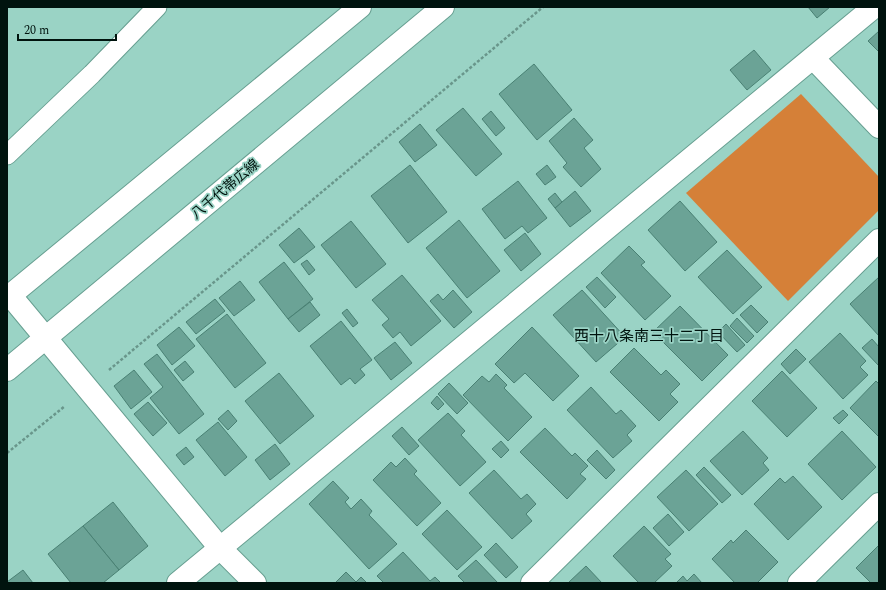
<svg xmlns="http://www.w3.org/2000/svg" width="886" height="590" viewBox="0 0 886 590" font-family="Spectral,'Noto Sans JP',serif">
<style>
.green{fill:#d58038}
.building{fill:#6ba396;stroke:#498073}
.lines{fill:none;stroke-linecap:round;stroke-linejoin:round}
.service-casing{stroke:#679f91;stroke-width:21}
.minor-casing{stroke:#679f91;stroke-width:24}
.secondary-casing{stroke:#679f91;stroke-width:24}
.path{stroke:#69968b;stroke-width:2.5;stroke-dasharray:3 2;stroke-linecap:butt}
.service{stroke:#fff;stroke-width:19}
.minor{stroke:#fff;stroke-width:22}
.secondary{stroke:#fff;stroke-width:22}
.labels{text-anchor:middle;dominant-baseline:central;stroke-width:3.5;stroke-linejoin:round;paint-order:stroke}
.street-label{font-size:14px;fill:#00130e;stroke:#9ad3c5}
.neighbourhood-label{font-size:15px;fill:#00130e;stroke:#9ad3c5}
</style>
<rect width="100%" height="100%" fill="#9ad3c5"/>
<path class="green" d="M 801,94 L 879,177 L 879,210 L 788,301 L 686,193 Z"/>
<g class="building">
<path d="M 808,7 L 830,7 L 817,18 Z"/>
<path d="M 879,31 L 879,52 L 868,41 Z"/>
<path d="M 754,50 L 771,70 L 747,90 L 730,70 Z"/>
<path d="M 534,64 L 572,110 L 537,140 L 499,94 Z"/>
<path d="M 463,108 L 502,154 L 476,176 L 436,130 Z"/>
<path d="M 491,111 L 505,128 L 496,136 L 482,119 Z"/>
<path d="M 574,118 L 593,140 L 584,148 L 601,169 L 581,187 L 563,167 L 567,163 L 549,141 Z"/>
<path d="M 420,124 L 437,145 L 415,162 L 399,142 Z"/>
<path d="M 410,165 L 447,212 L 408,243 L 371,196 Z"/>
<path d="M 547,165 L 556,177 L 545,185 L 536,174 Z"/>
<path d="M 518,181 L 547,218 L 528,233 L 522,226 L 505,239 L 482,209 Z"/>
<path d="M 575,191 L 591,211 L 570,227 L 555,208 Z"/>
<path d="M 555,193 L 562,202 L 555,208 L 548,199 Z"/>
<path d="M 680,201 L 717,242 L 685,271 L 648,230 Z"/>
<path d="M 459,220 L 500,271 L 467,298 L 426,248 Z"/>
<path d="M 351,221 L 386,264 L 356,288 L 321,245 Z"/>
<path d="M 299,228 L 315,247 L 294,263 L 279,245 Z"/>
<path d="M 525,233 L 541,254 L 521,271 L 504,250 Z"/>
<path d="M 629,246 L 645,262 L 641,265 L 671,296 L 645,320 L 601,273 Z"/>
<path d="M 727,250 L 762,287 L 733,314 L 698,277 Z"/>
<path d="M 307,260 L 315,270 L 309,275 L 301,264 Z"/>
<path d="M 284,262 L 313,299 L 288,319 L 259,282 Z"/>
<path d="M 402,275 L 441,321 L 411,346 L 400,332 L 393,338 L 382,325 L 389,319 L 372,300 Z"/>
<path d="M 597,277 L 616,297 L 605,308 L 586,287 Z"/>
<path d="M 879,277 L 879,336 L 850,304 Z"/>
<path d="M 240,281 L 255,300 L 234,316 L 219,298 Z"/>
<path d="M 453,290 L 472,312 L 454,328 L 430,301 L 438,294 L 443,300 Z"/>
<path d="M 582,290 L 625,337 L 596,362 L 553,315 Z"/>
<path d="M 215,299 L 225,311 L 196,334 L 186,322 Z"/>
<path d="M 310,302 L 320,315 L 299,332 L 288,319 Z"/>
<path d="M 751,305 L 768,322 L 757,333 L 740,315 Z"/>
<path d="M 680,306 L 728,355 L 702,381 L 653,332 Z"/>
<path d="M 347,309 L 358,323 L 353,327 L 342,313 Z"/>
<path d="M 227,314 L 266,363 L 235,388 L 196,339 Z"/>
<path d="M 737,318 L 754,336 L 747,343 L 730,326 Z"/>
<path d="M 341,321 L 372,360 L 360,369 L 365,375 L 355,384 L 350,378 L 341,385 L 310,346 Z"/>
<path d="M 726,324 L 745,345 L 737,352 L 718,332 Z"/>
<path d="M 179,327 L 195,346 L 172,365 L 157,345 Z"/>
<path d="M 532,327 L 579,376 L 553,401 L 525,373 L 514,383 L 495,364 Z"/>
<path d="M 840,333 L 866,361 L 860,367 L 868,375 L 843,399 L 809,362 Z"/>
<path d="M 872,339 L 879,347 L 879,366 L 862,348 Z"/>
<path d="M 395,342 L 412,363 L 391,380 L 374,358 Z"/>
<path d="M 634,348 L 661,375 L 666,370 L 680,384 L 670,394 L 678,402 L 659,421 L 610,372 Z"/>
<path d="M 796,349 L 806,359 L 790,374 L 781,364 Z"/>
<path d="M 157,354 L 204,414 L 179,434 L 150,398 L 163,387 L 144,364 Z"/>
<path d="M 185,361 L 194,372 L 183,381 L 174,370 Z"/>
<path d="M 134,370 L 152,392 L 131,409 L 114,386 Z"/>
<path d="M 782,371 L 817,408 L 787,437 L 752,401 Z"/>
<path d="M 279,373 L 314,416 L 280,444 L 245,401 Z"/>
<path d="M 496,374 L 507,385 L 504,388 L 532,417 L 508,441 L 463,395 L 482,376 L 489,382 Z"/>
<path d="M 876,381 L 879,384 L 879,437 L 850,408 Z"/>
<path d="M 449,383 L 468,403 L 457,414 L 438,394 Z"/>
<path d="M 591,387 L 616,414 L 621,410 L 636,426 L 627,435 L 632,441 L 613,458 L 567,410 Z"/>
<path d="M 437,396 L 444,404 L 438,410 L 431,403 Z"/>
<path d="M 148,402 L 167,423 L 153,436 L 134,414 Z"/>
<path d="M 228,410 L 237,421 L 228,430 L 218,419 Z"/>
<path d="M 843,410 L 848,415 L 839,424 L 833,418 Z"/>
<path d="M 448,413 L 465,431 L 461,435 L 486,462 L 460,486 L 418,440 Z"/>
<path d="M 218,422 L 247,457 L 225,476 L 196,440 Z"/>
<path d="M 402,427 L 419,446 L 409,455 L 392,436 Z"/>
<path d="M 545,428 L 572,456 L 575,453 L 588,466 L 580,474 L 586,479 L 567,499 L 520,452 Z"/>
<path d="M 743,431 L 768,458 L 763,463 L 769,470 L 742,495 L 710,461 Z"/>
<path d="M 842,431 L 876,467 L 842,500 L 808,464 Z"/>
<path d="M 501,441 L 509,450 L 501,458 L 492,449 Z"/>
<path d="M 275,444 L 290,464 L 270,480 L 255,460 Z"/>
<path d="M 186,447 L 194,457 L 184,465 L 176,455 Z"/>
<path d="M 597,450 L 615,470 L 606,479 L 587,460 Z"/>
<path d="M 405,458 L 417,471 L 414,474 L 441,503 L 417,526 L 373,480 L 391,462 L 396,467 Z"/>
<path d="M 704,467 L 731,495 L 722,503 L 696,475 Z"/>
<path d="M 494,470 L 521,499 L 527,494 L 536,504 L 526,514 L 532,521 L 512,539 L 469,493 Z"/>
<path d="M 686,470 L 718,504 L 689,531 L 657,497 Z"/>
<path d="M 793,476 L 822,507 L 788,540 L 754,504 L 780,478 L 785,483 Z"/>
<path d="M 333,481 L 349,498 L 345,502 L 351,509 L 361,499 L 372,511 L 369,515 L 397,544 L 369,569 L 309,504 Z"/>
<path d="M 113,502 L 148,546 L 119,570 L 83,526 Z"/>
<path d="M 447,510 L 482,547 L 457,570 L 422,534 Z"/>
<path d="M 668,514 L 684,532 L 669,546 L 653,528 Z"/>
<path d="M 83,526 L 119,570 L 103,583 L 71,583 L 48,554 Z"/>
<path d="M 644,526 L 671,554 L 665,559 L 672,566 L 654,583 L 639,583 L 613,556 Z"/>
<path d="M 746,530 L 778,562 L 757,583 L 735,583 L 712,559 L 731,540 L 733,543 Z"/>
<path d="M 496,543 L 518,567 L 506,578 L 484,555 Z"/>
<path d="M 879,545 L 879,583 L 871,583 L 856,568 Z"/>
<path d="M 403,552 L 430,581 L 435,577 L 441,583 L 384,583 L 377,576 Z"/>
<path d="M 476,560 L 498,583 L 465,583 L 458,576 Z"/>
<path d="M 586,566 L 602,583 L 568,583 Z"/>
<path d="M 23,570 L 33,583 L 7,583 L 7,582 Z"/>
<path d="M 346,572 L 356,582 L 361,577 L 367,583 L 335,583 Z"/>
<path d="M 694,574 L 702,583 L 676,583 L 683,576 L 687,581 Z"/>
</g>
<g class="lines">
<defs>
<path id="service" d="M 7,155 L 92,74 L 157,7"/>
<g id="minor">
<path d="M 813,58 L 879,127"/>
<path d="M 10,295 L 220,548 L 255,583"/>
<path d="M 178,583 L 874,7"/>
<path d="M 532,583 L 879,240"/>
<path d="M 799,583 L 879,504"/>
</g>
<g id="secondary">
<path d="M 7,298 L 360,7"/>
<path d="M 7,370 L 443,7"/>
</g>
</defs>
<use href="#service" class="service-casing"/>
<use href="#minor" class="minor-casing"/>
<use href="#secondary" class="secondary-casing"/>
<g class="path">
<path d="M 109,370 L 543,7"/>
<path d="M 7,453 L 65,406"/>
</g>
<use href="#service" class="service"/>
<use href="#minor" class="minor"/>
<use href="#secondary" class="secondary"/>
</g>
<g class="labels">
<g class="street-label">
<text transform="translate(225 189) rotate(-40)">八千代帯広線</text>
</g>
<g class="neighbourhood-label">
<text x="649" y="336">西十八条南三十二丁目</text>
</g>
</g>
<rect width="886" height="590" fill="none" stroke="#00130e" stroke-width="16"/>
<path d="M18 34v6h98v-6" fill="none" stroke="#00130e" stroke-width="2"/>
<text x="24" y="34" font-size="12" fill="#00130e" stroke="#9ad3c5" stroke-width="3" paint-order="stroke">20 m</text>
</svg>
